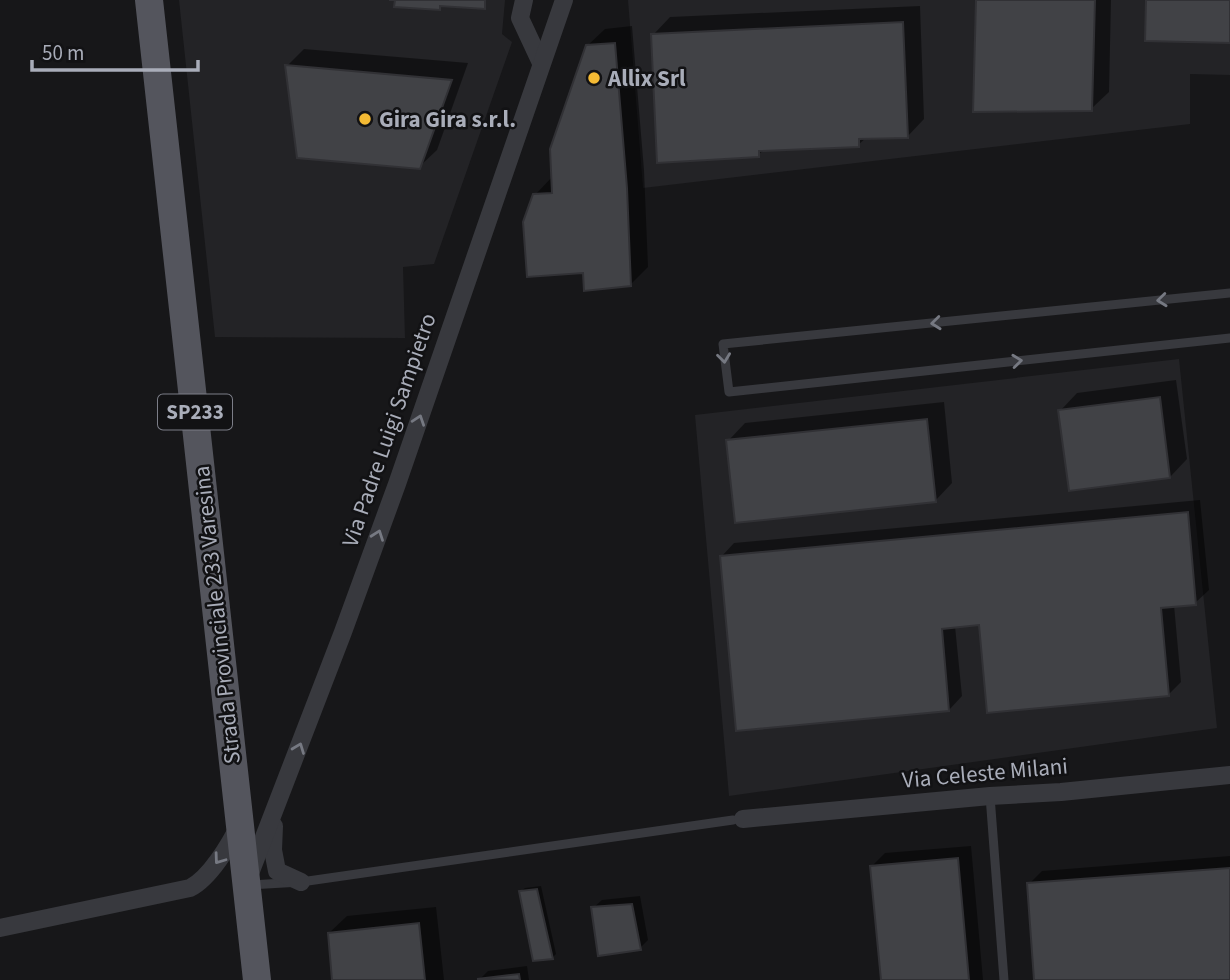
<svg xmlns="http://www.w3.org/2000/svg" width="1230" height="980" viewBox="0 0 1230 980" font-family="'Source Sans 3',sans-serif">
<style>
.built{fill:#232326}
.shadow{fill:#0007}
.building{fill:#414246;stroke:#313135;stroke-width:2}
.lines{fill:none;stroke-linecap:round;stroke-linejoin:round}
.service{stroke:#38393e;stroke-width:9}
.minor{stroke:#38393e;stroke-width:18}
.primary{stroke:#54555d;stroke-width:28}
.oneway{stroke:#767982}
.poi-dot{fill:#f4ba34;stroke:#121214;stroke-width:2.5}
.labels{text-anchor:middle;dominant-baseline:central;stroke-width:5;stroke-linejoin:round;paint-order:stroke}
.shield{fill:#121214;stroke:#7c7e88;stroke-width:2}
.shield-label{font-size:21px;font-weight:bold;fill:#a9adb9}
.poi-label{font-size:23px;font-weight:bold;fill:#a9adb9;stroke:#121214;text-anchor:start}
.street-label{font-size:23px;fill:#a9adb9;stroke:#121214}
</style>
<rect width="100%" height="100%" fill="#171719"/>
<g class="built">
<path d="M 179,0 L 505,0 L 502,34 L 512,42 L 434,264 L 403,267 L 405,338 L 215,337 Z"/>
<path d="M 628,0 L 1230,0 L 1230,75 L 1190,74 L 1190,124 L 643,188 Z"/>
<path d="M 1179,359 L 1217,728 L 729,796 L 695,415 Z"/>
</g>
<g class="shadow">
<path d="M 978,0 L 1111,0 L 1109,92 L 1091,109 Z"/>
<path d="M 920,6 L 924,119 L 907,137 L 866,138 L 858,145 L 765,149 L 758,155 L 653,35 L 670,17 Z"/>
<path d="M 632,26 L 644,170 L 648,267 L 630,285 L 584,271 L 535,195 L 553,176 L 587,46 L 605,29 Z"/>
<path d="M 304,49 L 468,63 L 437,150 L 419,167 L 287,66 Z"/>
<path d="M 1176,380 L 1187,459 L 1170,477 L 1060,411 L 1077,393 Z"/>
<path d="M 944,402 L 952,483 L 935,501 L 728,441 L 745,423 Z"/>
<path d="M 1200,500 L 1209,590 L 1195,603 L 1174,605 L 1181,682 L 1168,695 L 981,623 L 955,626 L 962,696 L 949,710 L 721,557 L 734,543 Z"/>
<path d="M 971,846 L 983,980 L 882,980 L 872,866 L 885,853 Z"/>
<path d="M 1230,856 L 1230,980 L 1036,980 L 1029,884 L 1042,871 Z"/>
<path d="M 541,886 L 556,954 L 552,958 L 521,891 L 525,888 Z"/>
<path d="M 640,896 L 648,940 L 640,948 L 593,908 L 602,900 Z"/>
<path d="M 436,907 L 444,980 L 334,980 L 329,933 L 347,916 Z"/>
<path d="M 527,966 L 529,980 L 479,980 L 488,971 Z"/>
</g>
<g class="building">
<path d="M 389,0 L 485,0 L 485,9 L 440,6 L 440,10 L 394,7 L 395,0 Z"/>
<path d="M 976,0 L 1095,0 L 1092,111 L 973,112 Z"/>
<path d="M 1146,0 L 1230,0 L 1230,43 L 1145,41 Z"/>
<path d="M 903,22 L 908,138 L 859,139 L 859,147 L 759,151 L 759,157 L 657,163 L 651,34 Z"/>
<path d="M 615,43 L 627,188 L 631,286 L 584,291 L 583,273 L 527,277 L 523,222 L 533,194 L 552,193 L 550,149 L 586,45 Z"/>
<path d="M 285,65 L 452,80 L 420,169 L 297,158 Z"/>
<path d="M 1160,397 L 1170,478 L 1069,491 L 1058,410 Z"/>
<path d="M 927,419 L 936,502 L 735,523 L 726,440 Z"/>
<path d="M 1188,512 L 1196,605 L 1161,608 L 1169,696 L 987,713 L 979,625 L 942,629 L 949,711 L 736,731 L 720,556 Z"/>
<path d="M 958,858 L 969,980 L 881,980 L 870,866 Z"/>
<path d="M 1230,868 L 1230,980 L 1034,980 L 1027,883 Z"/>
<path d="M 537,889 L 553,959 L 533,961 L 519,891 Z"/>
<path d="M 632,904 L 641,950 L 598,956 L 591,907 Z"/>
<path d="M 419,923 L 425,980 L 332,980 L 328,933 Z"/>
<path d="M 519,974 L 520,980 L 477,979 Z"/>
</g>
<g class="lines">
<g class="service">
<path d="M 1230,293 L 723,344 L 729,392 L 1230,338"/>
<path d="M 990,796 L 1004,980"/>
<path d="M 249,885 L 301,882 L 733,820"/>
</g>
<g class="minor">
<path d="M 524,0 L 520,18 L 541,63"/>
<path d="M 743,819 L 990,796 L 1061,792 L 1230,775"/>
<path d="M 274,826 L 273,850 L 277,871 L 301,882"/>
<path d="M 249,876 L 343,632 L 397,484 L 564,0"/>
<path d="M 0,928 L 190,888 C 210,878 230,844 240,824"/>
</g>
<path class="primary" d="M 149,0 L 257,980"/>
</g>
<defs><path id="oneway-chevron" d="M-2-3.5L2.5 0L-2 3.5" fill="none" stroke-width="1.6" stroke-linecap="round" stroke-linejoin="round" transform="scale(1.75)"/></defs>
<g class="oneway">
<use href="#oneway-chevron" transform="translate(1162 300) rotate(174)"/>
<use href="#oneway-chevron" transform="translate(936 323) rotate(174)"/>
<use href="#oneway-chevron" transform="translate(724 358) rotate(83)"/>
<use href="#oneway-chevron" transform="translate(1017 361) rotate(-6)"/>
<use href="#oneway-chevron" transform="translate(419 420) rotate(-71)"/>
<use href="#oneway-chevron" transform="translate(378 535) rotate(-70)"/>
<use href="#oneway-chevron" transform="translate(299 748) rotate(-69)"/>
<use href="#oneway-chevron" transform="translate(219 859) rotate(126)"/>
</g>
<g class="poi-dot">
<circle cx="594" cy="78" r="7"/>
<circle cx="365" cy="119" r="7"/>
</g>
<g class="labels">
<rect class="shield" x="158" y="394.5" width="74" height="35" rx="5"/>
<g class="shield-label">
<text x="195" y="412">SP233</text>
</g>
<g class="poi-label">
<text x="608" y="78">Allix Srl</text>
<text x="379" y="119">Gira Gira s.r.l.</text>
</g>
<g class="street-label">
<text transform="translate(389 430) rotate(-71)">Via Padre Luigi Sampietro</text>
<text transform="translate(217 615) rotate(-96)">Strada Provinciale 233 Varesina</text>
<text transform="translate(985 773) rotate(-5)">Via Celeste Milani</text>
</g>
</g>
<path d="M32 60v10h166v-10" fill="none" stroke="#a9adb9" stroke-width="3.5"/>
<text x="42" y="60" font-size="21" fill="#a9adb9" stroke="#121214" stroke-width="5" paint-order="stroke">50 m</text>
</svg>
